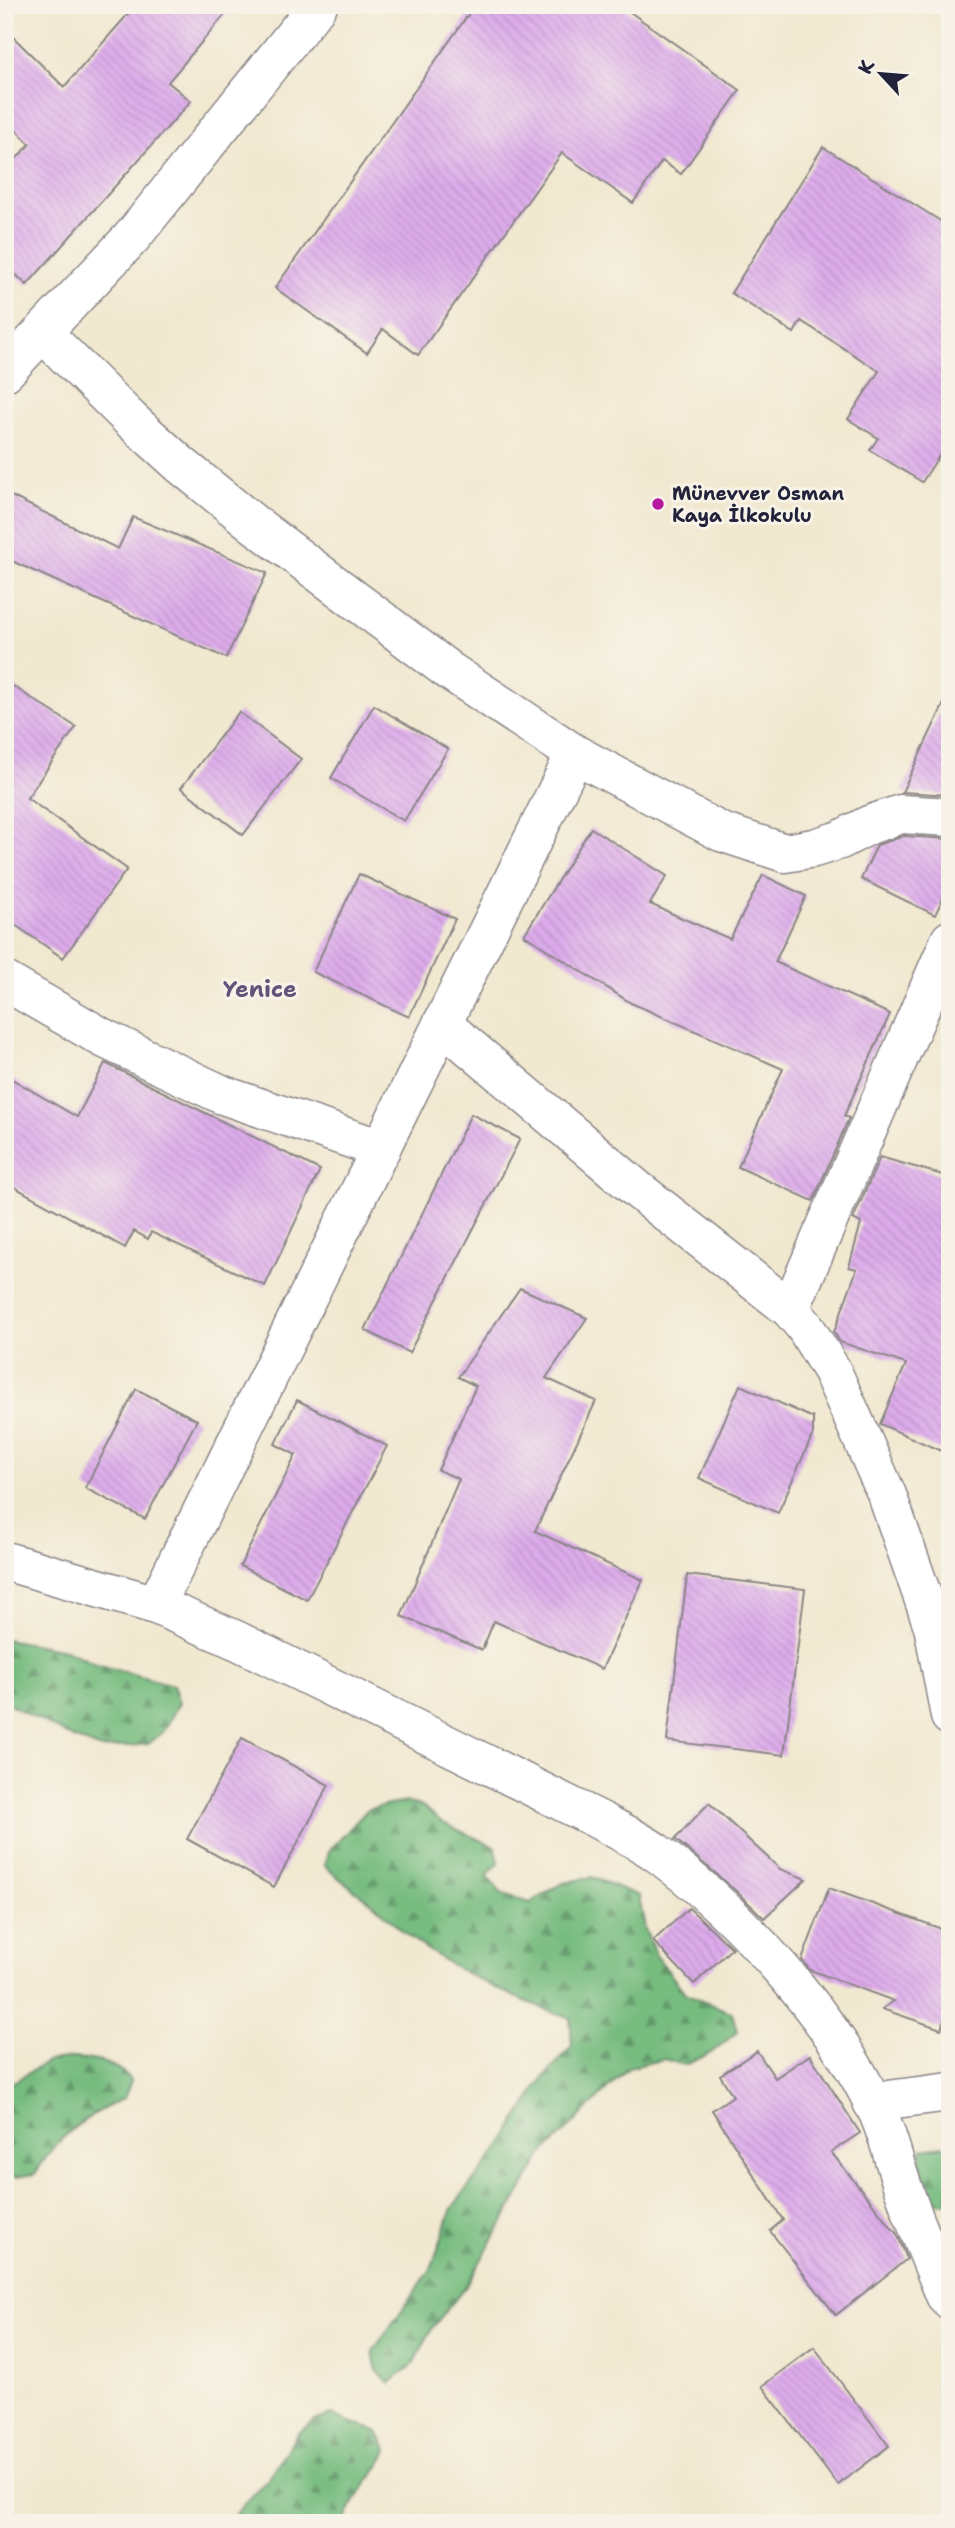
<svg xmlns="http://www.w3.org/2000/svg" width="955" height="2528" viewBox="0 0 955 2528" font-family="'Shantell Sans',sans-serif">
<style>
.forest{fill:url(#forest-firs);stroke:#4c6f5d;stroke-width:2}
.building{fill:url(#building-back-hatch)}
.lines{fill:none;stroke-linecap:round;stroke-linejoin:round}
.minor-casing{stroke:#8a8586;stroke-width:41}
.minor{stroke:#fff;stroke-width:38}
.poi-dot{fill:#b5179e;stroke:#f7f3e8;stroke-width:2.5}
.labels{text-anchor:middle;dominant-baseline:central;stroke-width:6;stroke-linejoin:round;paint-order:stroke}
.poi-label{font-size:19px;font-weight:bold;fill:#22223b;stroke:#f7f3e8;text-anchor:start}
.quarter-label{font-size:23px;font-weight:bold;fill:#635279;stroke:#f7f3e8}
</style>
<defs>
<pattern id="forest-firs" width="22" height="20" patternUnits="userSpaceOnUse" patternTransform="scale(1.75)"><rect width="22" height="20" fill="#77bc7f"/><path d="M5 1l3.5 6h-7zM16 11l3.5 6h-7z" fill="#619869"/></pattern>
<pattern id="building-back-hatch" width="6" height="6" patternUnits="userSpaceOnUse" patternTransform="scale(1.75)"><rect width="6" height="6" fill="#ddabeb"/><path d="M-1 5l2 2M0 0l6 6M5-1l2 2" fill="none" stroke="#bd93ca"/></pattern>
</defs>
<rect width="100%" height="100%" fill="#f7f3e8"/>
<filter id="ink" filterUnits="userSpaceOnUse"><feTurbulence type="fractalNoise" baseFrequency=".0143" numOctaves="2"/><feDisplacementMap in="SourceGraphic" scale="14" xChannelSelector="R" yChannelSelector="G"/><feConvolveMatrix kernelMatrix="1 2 1 2 8 2 1 2 1" color-interpolation-filters="sRGB"/></filter>
<filter id="wash" filterUnits="userSpaceOnUse"><feTurbulence type="fractalNoise" baseFrequency=".00686" numOctaves="4" result="noise"/><feDisplacementMap in="SourceGraphic" scale="28" xChannelSelector="R" yChannelSelector="G"/><feGaussianBlur stdDeviation="1.57" result="paint"/><feColorMatrix in="noise" values="0 0 0 0 0 0 0 0 0 0 0 0 0 0 0 0 0 1.4 0 .05"/><feComposite in="paint" operator="in"/></filter>
<g filter="url(#wash)">
<rect width="100%" height="100%" fill="#f1e8d0"/>
<g class="forest">
<path d="M 5,1639 L 65,1650 L 96,1664 L 173,1685 L 179,1703 L 164,1731 L 148,1744 L 101,1749 L 74,1738 L 5,1702 Z"/>
<path d="M 405,1802 L 424,1807 L 443,1823 L 495,1847 L 499,1863 L 487,1875 L 501,1893 L 530,1903 L 563,1883 L 592,1877 L 639,1896 L 645,1929 L 655,1954 L 685,1993 L 732,2013 L 737,2032 L 711,2053 L 685,2065 L 664,2059 L 628,2068 L 542,2155 L 466,2286 L 432,2328 L 414,2363 L 390,2383 L 377,2372 L 373,2351 L 431,2269 L 452,2208 L 499,2148 L 544,2077 L 572,2046 L 570,2018 C 514,1999 460,1974 411,1938 C 397,1928 385,1913 371,1902 C 355,1889 339,1880 324,1865 L 329,1851 L 368,1809 Z"/>
<path d="M 77,2058 C 99,2061 118,2063 131,2081 L 124,2098 C 83,2118 58,2135 35,2174 L 15,2177 L 5,2174 L 5,2087 L 49,2061 Z"/>
<path d="M 943,2146 L 950,2150 L 948,2203 C 919,2203 918,2172 922,2149 Z"/>
<path d="M 331,2415 L 378,2432 L 388,2451 C 376,2476 353,2497 344,2523 L 233,2523 L 235,2514 L 270,2477 L 297,2434 L 314,2421 Z"/>
</g>
<g id="blocks">
<g class="building">
<path d="M 136,5 L 233,5 L 168,82 L 191,101 L 27,285 L 5,265 L 5,171 L 30,144 L 5,119 L 5,29 L 64,87 Z"/>
<path d="M 475,5 L 620,5 L 740,90 L 681,174 L 662,161 L 633,203 L 562,153 L 418,355 L 383,329 L 367,353 L 275,288 Z"/>
<path d="M 823,147 L 950,227 L 950,439 L 922,482 L 870,450 L 878,438 L 848,419 L 879,371 L 801,321 L 794,333 L 731,293 Z"/>
<path d="M 5,493 L 118,549 L 133,517 L 267,573 L 226,658 L 5,558 Z"/>
<path d="M 5,681 L 76,727 L 27,798 L 127,869 L 63,958 L 5,918 Z"/>
<path d="M 950,691 L 950,795 L 902,792 Z"/>
<path d="M 374,705 L 448,749 L 404,821 L 331,778 Z"/>
<path d="M 239,712 L 301,759 L 243,835 L 181,788 Z"/>
<path d="M 591,828 L 667,876 L 650,904 L 730,939 L 763,875 L 806,896 L 775,962 L 890,1014 L 844,1116 L 849,1118 L 813,1201 L 738,1167 L 783,1069 L 631,1003 L 524,935 Z"/>
<path d="M 904,836 L 950,839 L 950,883 L 935,915 L 861,879 L 877,845 Z"/>
<path d="M 359,874 L 455,919 L 409,1017 L 313,972 Z"/>
<path d="M 105,1063 L 320,1170 L 265,1286 L 151,1232 L 148,1239 L 134,1231 L 125,1248 L 5,1182 L 5,1075 L 77,1117 Z"/>
<path d="M 471,1114 L 520,1139 L 409,1353 L 365,1330 Z"/>
<path d="M 880,1157 L 950,1177 L 950,1455 L 880,1424 L 906,1364 L 840,1342 L 834,1332 L 857,1269 L 849,1267 L 861,1223 L 853,1219 Z"/>
<path d="M 520,1288 L 587,1318 L 546,1378 L 596,1401 L 535,1531 L 643,1580 L 602,1669 L 494,1621 L 482,1650 L 401,1616 L 459,1479 L 438,1470 L 476,1386 L 458,1377 Z"/>
<path d="M 740,1385 L 813,1418 L 813,1434 L 778,1513 L 699,1478 Z"/>
<path d="M 136,1389 L 197,1420 L 145,1519 L 85,1488 Z"/>
<path d="M 297,1400 L 387,1446 L 307,1600 L 240,1566 L 296,1455 L 275,1444 Z"/>
<path d="M 687,1575 L 805,1589 L 784,1755 L 667,1741 Z"/>
<path d="M 242,1738 L 329,1785 L 274,1887 L 187,1839 Z"/>
<path d="M 709,1803 L 780,1869 L 806,1879 L 764,1918 L 736,1891 L 675,1839 Z"/>
<path d="M 829,1888 L 950,1932 L 950,2022 L 944,2020 L 941,2029 L 882,2009 L 894,2001 L 810,1970 L 802,1960 Z"/>
<path d="M 689,1908 L 732,1948 L 694,1984 L 653,1941 Z"/>
<path d="M 757,2051 L 775,2078 L 810,2055 L 860,2133 L 831,2152 L 897,2234 L 907,2259 L 836,2315 L 770,2231 L 783,2220 L 712,2110 L 733,2096 L 720,2075 Z"/>
<path d="M 814,2347 L 889,2446 L 838,2485 L 762,2386 Z"/>
</g>
</g>
</g>
<g filter="url(#ink)">
<use href="#blocks" fill-opacity="0" stroke="#8a8586" stroke-width="2"/>
<g class="lines">
<defs>
<g id="minor">
<path d="M 43,333 L 131,420 L 181,465 L 254,524 L 448,670 L 575,754 L 721,832 L 785,853 L 814,848 L 840,840 L 869,825 L 901,814 L 950,817"/>
<path d="M 5,372 L 132,237 L 318,5"/>
<path d="M 5,981 L 103,1038 L 223,1095 L 381,1149"/>
<path d="M 442,1024 L 638,1190 L 790,1309 L 805,1327 L 832,1371 L 887,1495 L 933,1626 L 950,1716"/>
<path d="M 790,1309 L 950,940"/>
<path d="M 5,1561 L 156,1605 L 238,1641 L 597,1819 C 617,1830 639,1840 657,1853 C 743,1917 834,2018 879,2115 C 890,2141 896,2170 906,2196 C 918,2230 932,2262 945,2295 L 950,2300"/>
<path d="M 156,1605 L 575,754"/>
<path d="M 872,2102 L 950,2092"/>
</g>
</defs>
<use href="#minor" class="minor-casing"/>
<use href="#minor" class="minor"/>
</g>
</g>
<circle class="poi-dot" cx="658" cy="504" r="7"/>
<g class="labels">
<g class="poi-label">
<text x="672" y="493">Münevver Osman<tspan x="672" dy="22">Kaya İlkokulu</tspan></text>
</g>
<g class="quarter-label">
<text x="260" y="989">Yenice</text>
</g>
</g>
<rect width="955" height="2528" fill="none" stroke="#f7f3e8" stroke-width="28"/>
<g transform="translate(881 74) rotate(296)" stroke="#f7f3e8" stroke-width="5" paint-order="stroke">
<path d="M0-5L12 26L0 18L-12 26Z" fill="#22223b"/>
<text y="-10" font-size="19" font-weight="bold" text-anchor="middle" fill="#22223b">K</text>
</g>
</svg>
